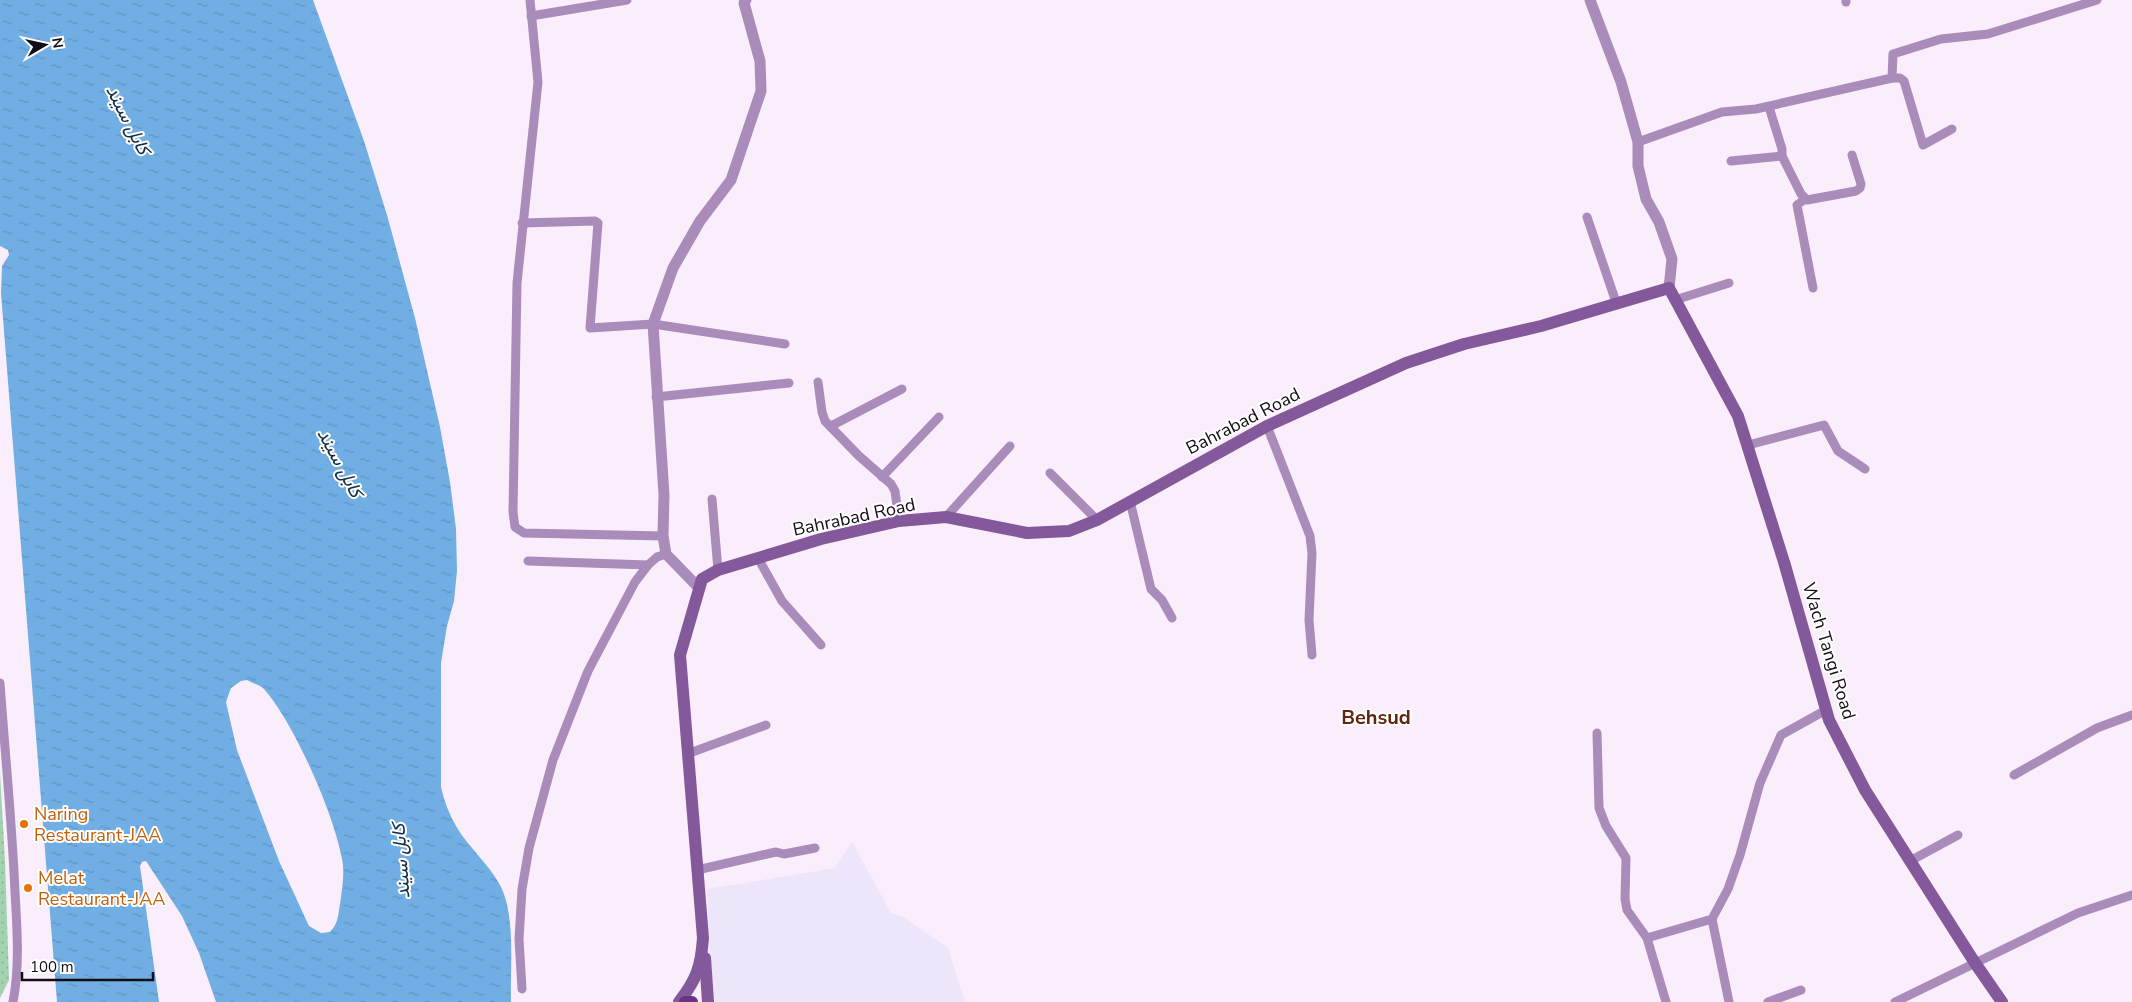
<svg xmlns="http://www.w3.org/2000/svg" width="2132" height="1002" viewBox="0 0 2132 1002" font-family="'Nunito Sans',Vazirmatn,sans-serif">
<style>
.commercial{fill:#ede5fa}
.park{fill:url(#park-dots)}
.water{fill:url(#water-ripples);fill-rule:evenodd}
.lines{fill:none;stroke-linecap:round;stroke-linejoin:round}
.minor{stroke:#a98cb9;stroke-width:9}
.tertiary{stroke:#a98cb9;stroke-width:11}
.secondary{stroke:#84599b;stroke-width:12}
.primary{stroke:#6a3384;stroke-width:12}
.food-dot{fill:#e8710a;stroke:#fff;stroke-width:2}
.labels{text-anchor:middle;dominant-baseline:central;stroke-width:4;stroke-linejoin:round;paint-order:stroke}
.street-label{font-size:18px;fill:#120c13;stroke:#fff}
.food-label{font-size:18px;fill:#c56008;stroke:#fff;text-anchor:start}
.water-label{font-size:19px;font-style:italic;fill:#112c43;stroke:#fff}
.quarter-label{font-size:20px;font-weight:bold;fill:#64230c;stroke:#fff}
</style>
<defs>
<pattern id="park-dots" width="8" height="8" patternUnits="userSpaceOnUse" patternTransform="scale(1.25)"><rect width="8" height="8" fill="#a3d2b1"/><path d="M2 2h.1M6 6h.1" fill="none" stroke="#8bb397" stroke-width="1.8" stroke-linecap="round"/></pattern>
<pattern id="water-ripples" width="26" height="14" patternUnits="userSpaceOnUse" patternTransform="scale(1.25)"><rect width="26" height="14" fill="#70aee4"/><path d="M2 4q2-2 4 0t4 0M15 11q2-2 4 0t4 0" fill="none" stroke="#6094c3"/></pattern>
</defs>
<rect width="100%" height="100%" fill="#faeefc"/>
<path class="commercial" d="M 852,842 L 891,913 L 902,916 L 948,948 L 965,1002 L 712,1002 L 707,889 L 835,868 Z"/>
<path class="park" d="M 0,773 L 5,861 L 9,980 L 0,998 Z"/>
<path class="water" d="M 0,0 L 313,0 L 364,141 L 387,215 L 415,318 L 440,427 L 450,482 L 456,529 L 457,571 L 454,601 L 447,626 L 441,663 L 441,787 C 444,801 449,814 456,826 C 468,847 488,863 500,885 C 516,915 510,968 511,1002 L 216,1002 L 199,953 L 182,916 L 146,861 L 142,862 L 140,866 L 159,1002 L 57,1002 L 1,293 L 2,266 L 9,255 L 8,250 L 0,246 ZM 247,680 C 252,683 260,685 264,689 C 294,723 334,814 342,859 C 345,873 342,890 340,904 C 338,916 338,924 330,932 L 321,933 L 309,926 L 279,861 L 237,750 L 226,702 L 231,688 L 241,681 Z"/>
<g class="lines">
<g class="minor">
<path d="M 530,0 L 538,82 L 517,283 L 513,512 L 515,527 L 524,533 L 663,536"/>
<path d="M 1846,0 L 1846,2"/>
<path d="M 531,16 L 627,0"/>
<path d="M 1892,78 L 1900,78 L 1904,81 L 1923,145 L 1952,129"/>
<path d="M 1638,142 L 1722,112 L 1756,109 L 1892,78 L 1893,54 L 1941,39 L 1988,34 L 2097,0"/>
<path d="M 1782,156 L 1801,194 L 1807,200 L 1856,191 L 1860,188 L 1861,184 L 1852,155"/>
<path d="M 1731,161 L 1782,156 L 1782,149 L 1769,107"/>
<path d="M 1805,199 L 1797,205 L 1813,288"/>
<path d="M 1587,217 L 1616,302"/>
<path d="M 522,223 L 595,221 L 598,223 L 590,328 L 653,324 L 785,344"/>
<path d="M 1675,300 L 1729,283"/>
<path d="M 818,382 L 822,412 L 825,421 L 859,456 L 891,484 L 895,491 L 899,521"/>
<path d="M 656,397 L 789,383"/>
<path d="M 831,426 L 902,389"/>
<path d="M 1267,426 L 1310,536 L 1312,553 L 1309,620 L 1312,655"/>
<path d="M 1748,445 L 1824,425 L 1838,451 L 1865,469"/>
<path d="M 1050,473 L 1097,520"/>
<path d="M 882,477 L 939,417"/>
<path d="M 712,499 L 718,570"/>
<path d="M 1130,501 L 1151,589 L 1162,600 L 1172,618"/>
<path d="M 946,517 L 1010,446"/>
<path d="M 758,558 L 782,601 L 821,645"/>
<path d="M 528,561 L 648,565"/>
<path d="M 0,683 C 5,753 12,822 15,892 C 17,928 20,966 13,1002"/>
<path d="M 1597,733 L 1599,808 L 1606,826 L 1626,858 L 1625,899 L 1627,910 L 1647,938"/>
<path d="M 687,754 L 766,725"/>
<path d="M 2014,775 L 2097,728 L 2132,715"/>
<path d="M 1910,861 L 1958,835"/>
<path d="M 697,870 L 776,852 L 784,854 L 815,848"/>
<path d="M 1712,919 L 1729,1002"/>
<path d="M 522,989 L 519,939 L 522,889 L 529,848 L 553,760 L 588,671 L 635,582 L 648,565 L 657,557 L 666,554"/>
<path d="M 1666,1002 L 1647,938 L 1712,919 L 1728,889 L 1740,855 L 1760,783 L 1781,735 L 1826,710"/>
<path d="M 1768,1002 L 1801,990"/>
<path d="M 1895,1002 L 2078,913 L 2132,895"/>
</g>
<g class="tertiary">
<path d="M 1590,0 L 1621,82 L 1638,142 L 1638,166 L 1646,199 L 1659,222 L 1672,259 L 1669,288"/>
<path d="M 699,588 L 666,554 L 663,536 L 664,495 L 653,324 L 673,268 L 700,221 L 731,180 L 761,91 L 760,61 L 744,3 L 746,0"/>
</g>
<g class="secondary">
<path d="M 705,958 L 708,1002"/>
<path d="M 679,1002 C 697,979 701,966 703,938 L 680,655 L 702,579 L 718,570 L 821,539 L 899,521 L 946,517 L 1027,533 L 1069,531 L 1097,520 L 1267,426 L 1406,363 L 1464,344 L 1541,326 L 1669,288 L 1738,416 L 1784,562 L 1829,720 L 1865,790 L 1975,963 L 2002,1002"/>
</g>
<path class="primary" d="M 685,1002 L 692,1002"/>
</g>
<g class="food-dot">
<circle cx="24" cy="824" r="5"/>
<circle cx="28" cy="888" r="5"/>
</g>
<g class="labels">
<g class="street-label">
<text transform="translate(1243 421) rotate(-27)">Bahrabad Road</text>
<text transform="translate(854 517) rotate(-12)">Bahrabad Road</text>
<text transform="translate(1829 651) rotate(73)">Wach Tangi Road</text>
</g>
<g class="food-label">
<text x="34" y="814">Naring<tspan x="34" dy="21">Restaurant-JAA</tspan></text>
<text x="38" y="878">Melat<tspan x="38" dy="21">Restaurant-JAA</tspan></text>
</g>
<g class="water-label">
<text transform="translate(128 120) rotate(63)">کابل سيند</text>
<text transform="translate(340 463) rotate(62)">کابل سيند</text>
<text transform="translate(401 861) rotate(-94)">کابل سيند</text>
</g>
<g class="quarter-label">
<text x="1376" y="717">Behsud</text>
</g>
</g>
<g transform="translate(45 45) rotate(81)" stroke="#ffffff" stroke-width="4" paint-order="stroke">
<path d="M0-4L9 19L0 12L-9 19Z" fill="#120c13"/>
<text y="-8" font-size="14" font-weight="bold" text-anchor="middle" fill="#120c13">N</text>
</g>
<path d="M22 972v8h131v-8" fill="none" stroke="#120c13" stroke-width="2.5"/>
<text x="30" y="972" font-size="15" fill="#120c13" stroke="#ffffff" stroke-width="4" paint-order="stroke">100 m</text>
</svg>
